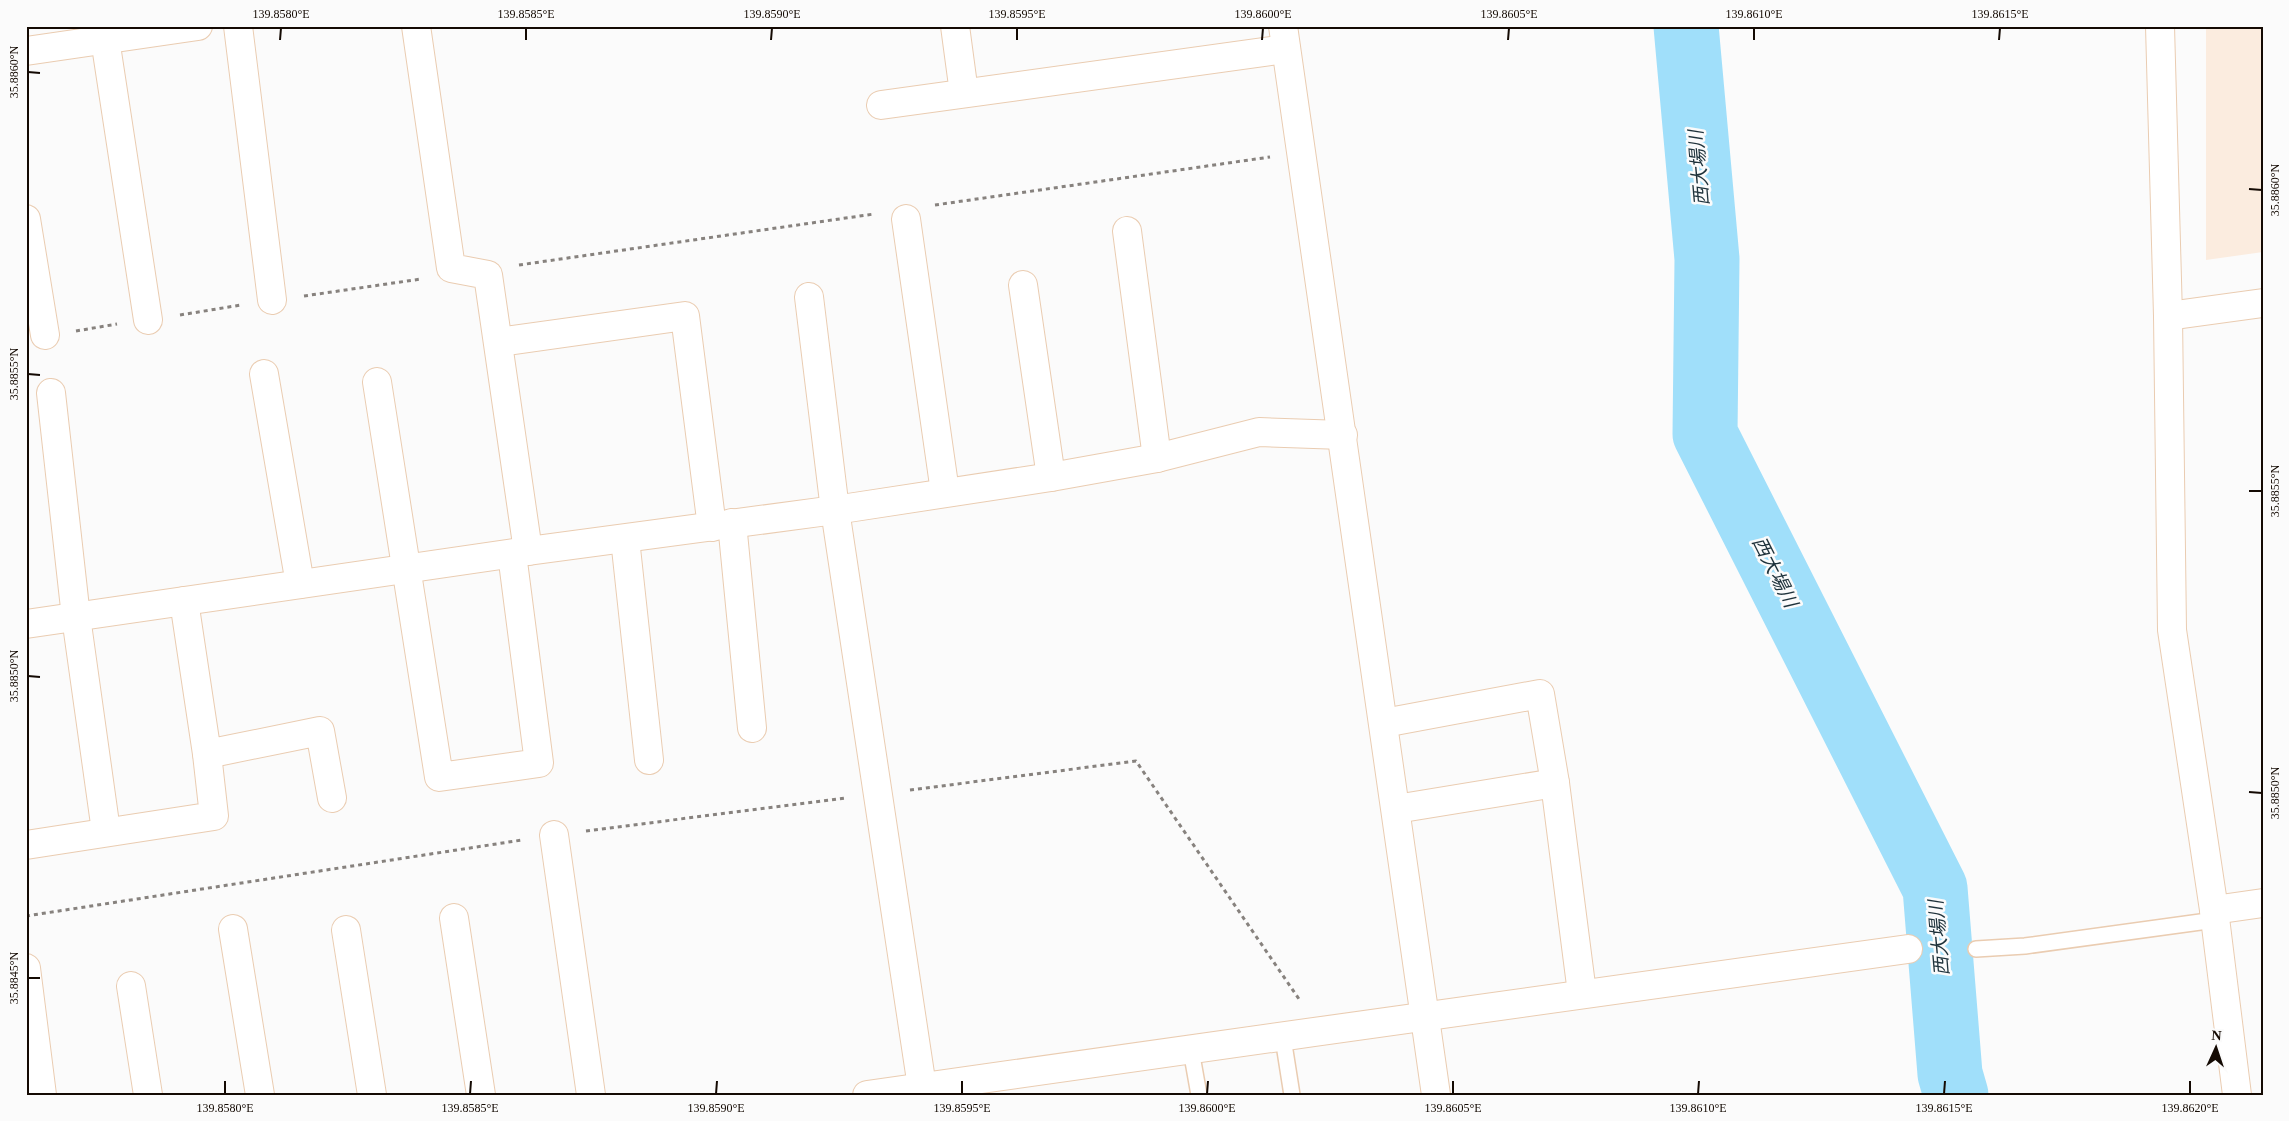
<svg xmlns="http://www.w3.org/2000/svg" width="2289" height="1121" viewBox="0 0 2289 1121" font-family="'Times New Roman','Noto Sans JP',serif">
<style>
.built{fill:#fbecdf}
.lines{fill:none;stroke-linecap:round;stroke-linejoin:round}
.river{stroke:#a0dffa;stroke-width:65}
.service-casing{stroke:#eaccb1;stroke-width:18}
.minor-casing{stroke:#eaccb1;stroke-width:30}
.tertiary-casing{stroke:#eaccb1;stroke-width:30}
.path{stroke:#87827e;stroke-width:3;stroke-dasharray:4 4;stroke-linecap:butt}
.service{stroke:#fff;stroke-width:15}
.minor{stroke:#fff;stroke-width:28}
.tertiary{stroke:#fff;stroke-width:28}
.ticks{fill:none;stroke:#140a03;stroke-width:2}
.labels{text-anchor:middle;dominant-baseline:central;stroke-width:5;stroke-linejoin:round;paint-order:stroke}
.water-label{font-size:19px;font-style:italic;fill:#1e323b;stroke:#fbfbfb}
.neatline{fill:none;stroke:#140a03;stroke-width:2}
.ticks-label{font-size:12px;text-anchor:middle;fill:#140a03}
</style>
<rect width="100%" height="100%" fill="#fbfbfb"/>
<path class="built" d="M 2206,26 L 2263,26 L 2263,252 L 2206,260 Z"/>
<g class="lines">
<path class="river" d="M 1686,26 L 1707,259 L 1705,434 L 1935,888 L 1950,1074 L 1956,1095"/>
<defs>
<g id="service">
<path d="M 1976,949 L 2025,946 L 2215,920"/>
<path d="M 1283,1038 L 1292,1095"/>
<path d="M 1191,1050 L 1199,1095"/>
</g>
<g id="minor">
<path d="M 238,26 L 272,300"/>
<path d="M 416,26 L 451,268 L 488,275 L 528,551"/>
<path d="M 955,26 L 964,93"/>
<path d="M 1283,26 L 1436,1095"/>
<path d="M 105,39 L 148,320"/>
<path d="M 26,51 L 198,26"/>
<path d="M 881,105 L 1286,49"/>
<path d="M 26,219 L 45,335"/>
<path d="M 906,219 L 945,492"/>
<path d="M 1127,231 L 1157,458"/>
<path d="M 1023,285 L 1051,477"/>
<path d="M 809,297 L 835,510 L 922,1087"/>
<path d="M 2168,316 L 2263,303"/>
<path d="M 499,342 L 685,316 L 712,527"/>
<path d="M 264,374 L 300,584"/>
<path d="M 377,382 L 439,777 L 539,763 L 512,554"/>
<path d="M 51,393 L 76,617 L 106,831"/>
<path d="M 732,523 L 752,728"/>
<path d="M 625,539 L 649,760"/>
<path d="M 184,601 L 207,754 L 320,731 L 332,798"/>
<path d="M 26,624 L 528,551 L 835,510 L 1051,477 L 1157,458 L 1259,432 L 1343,435"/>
<path d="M 1384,723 L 1540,694 L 1555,783 L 1582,993"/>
<path d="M 1396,809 L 1555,783"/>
<path d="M 554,835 L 591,1095"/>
<path d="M 26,845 L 214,816 L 207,754"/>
<path d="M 2214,910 L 2263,903"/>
<path d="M 454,918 L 481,1095"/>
<path d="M 233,929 L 260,1095"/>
<path d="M 346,930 L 372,1095"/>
<path d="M 26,968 L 42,1095"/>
<path d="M 131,986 L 148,1095"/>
<path d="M 867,1095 C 1214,1047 1561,996 1908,949"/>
</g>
<path id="tertiary" d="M 2160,26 L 2168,316 L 2172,630 L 2214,910 L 2237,1095"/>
</defs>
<use href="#service" class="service-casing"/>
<use href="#minor" class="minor-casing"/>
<use href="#tertiary" class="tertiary-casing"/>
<g class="path">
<path d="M 935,205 L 1270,157"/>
<path d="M 519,265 L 874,214"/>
<path d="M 304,296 L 421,279"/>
<path d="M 180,315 L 241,305"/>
<path d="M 76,331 L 117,324"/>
<path d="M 910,790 L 1136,761 L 1301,1002"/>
<path d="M 586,831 L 845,798"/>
<path d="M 26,916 L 522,840"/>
</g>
<use href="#service" class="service"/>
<use href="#minor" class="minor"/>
<use href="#tertiary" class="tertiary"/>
</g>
<path class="ticks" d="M 280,40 L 281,28M 526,40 L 526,28M 771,40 L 772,28M 1017,40 L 1017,28M 1262,40 L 1263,28M 1508,40 L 1509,28M 1754,40 L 1754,28M 1999,40 L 2000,28M 28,72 L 40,73M 2249,189 L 2262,190M 28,374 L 40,375M 2249,491 L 2262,491M 28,676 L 40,677M 2249,792 L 2262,793M 28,978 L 40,978M 225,1094 L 225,1081M 470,1094 L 471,1081M 716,1094 L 717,1081M 962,1094 L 962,1081M 1207,1094 L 1208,1081M 1453,1094 L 1453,1081M 1698,1094 L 1699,1081M 1944,1094 L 1945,1081M 2190,1094 L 2190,1081"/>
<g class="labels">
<g class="water-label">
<text transform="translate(1699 168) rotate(-95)">西大場川</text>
<text transform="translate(1775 572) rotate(63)">西大場川</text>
<text transform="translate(1939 938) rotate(-95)">西大場川</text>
</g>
</g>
<rect width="2289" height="1121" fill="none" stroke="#fbfbfb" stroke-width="55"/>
<g transform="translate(2216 1048) rotate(3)" stroke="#fbfbfb" stroke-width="4" paint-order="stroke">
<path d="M0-4L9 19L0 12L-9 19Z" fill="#140a03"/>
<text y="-8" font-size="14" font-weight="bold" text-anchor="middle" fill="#140a03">N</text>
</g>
<rect x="28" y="28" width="2234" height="1066" class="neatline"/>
<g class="ticks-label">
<text x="281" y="18">139.8580°E</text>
<text x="526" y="18">139.8585°E</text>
<text x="772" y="18">139.8590°E</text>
<text x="1017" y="18">139.8595°E</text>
<text x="1263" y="18">139.8600°E</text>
<text x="1509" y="18">139.8605°E</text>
<text x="1754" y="18">139.8610°E</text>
<text x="2000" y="18">139.8615°E</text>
<text transform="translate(14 72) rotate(-90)" y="4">35.8860°N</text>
<text transform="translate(2275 190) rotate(-90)" y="4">35.8860°N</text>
<text transform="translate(14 374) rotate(-90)" y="4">35.8855°N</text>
<text transform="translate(2275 491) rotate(-90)" y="4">35.8855°N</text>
<text transform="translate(14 676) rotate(-90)" y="4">35.8850°N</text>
<text transform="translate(2275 793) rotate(-90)" y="4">35.8850°N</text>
<text transform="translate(14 978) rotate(-90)" y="4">35.8845°N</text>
<text x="225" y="1112">139.8580°E</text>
<text x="470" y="1112">139.8585°E</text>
<text x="716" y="1112">139.8590°E</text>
<text x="962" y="1112">139.8595°E</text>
<text x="1207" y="1112">139.8600°E</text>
<text x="1453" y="1112">139.8605°E</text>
<text x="1698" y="1112">139.8610°E</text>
<text x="1944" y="1112">139.8615°E</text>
<text x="2190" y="1112">139.8620°E</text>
</g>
</svg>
